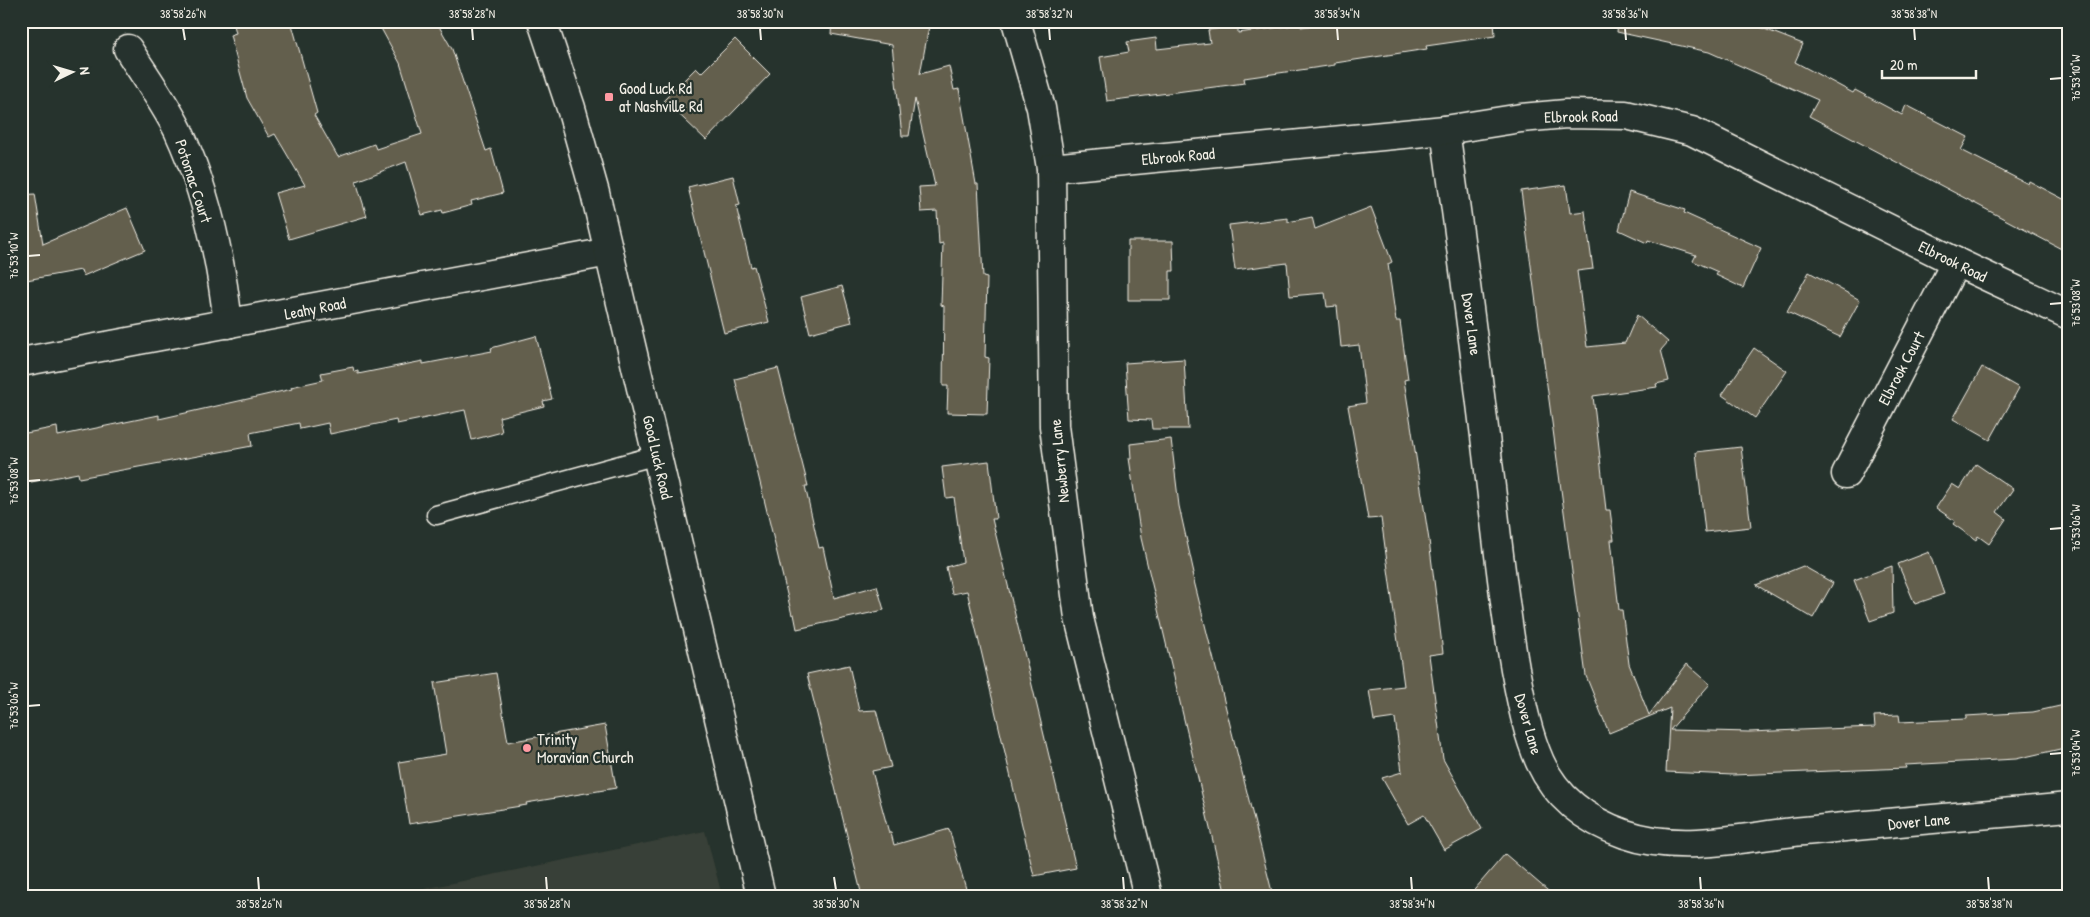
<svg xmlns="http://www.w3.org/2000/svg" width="2090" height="917" viewBox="0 0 2090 917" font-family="'Patrick Hand',sans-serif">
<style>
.built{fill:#394037}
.building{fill:#645e4d;stroke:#f4f1e8}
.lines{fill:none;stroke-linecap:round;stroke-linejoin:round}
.service-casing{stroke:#f4f1e8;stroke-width:21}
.minor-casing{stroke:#f4f1e8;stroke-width:31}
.secondary-casing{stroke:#f4f1e8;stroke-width:31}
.service{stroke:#26332d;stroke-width:18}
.minor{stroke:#26332d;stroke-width:28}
.secondary{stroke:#26332d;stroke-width:28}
.ticks{fill:none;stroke:#f4f1e8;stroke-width:2}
.poi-dot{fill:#ff9aa2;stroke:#26332d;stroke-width:2}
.labels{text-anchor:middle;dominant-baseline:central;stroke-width:4.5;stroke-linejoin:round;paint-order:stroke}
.poi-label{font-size:16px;fill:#f4f1e8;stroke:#26332d;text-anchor:start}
.street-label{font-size:16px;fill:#f4f1e8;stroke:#26332d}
.neatline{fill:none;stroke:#f4f1e8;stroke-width:2}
.ticks-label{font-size:12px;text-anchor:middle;fill:#f4f1e8}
</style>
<rect width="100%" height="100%" fill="#26332d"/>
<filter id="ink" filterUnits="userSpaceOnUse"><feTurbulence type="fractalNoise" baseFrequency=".02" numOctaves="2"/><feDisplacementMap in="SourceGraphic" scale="10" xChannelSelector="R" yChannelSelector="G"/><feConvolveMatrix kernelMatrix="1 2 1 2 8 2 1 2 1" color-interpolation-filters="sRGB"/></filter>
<g filter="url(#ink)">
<path class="built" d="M 705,831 L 722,896 L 390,896 Z"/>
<g class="building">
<path d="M 233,21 L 291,21 L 317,113 L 314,115 L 338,157 L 374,144 L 376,149 L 422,134 L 400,63 L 377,21 L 436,21 L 452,49 L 486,151 L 491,149 L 503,193 L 471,201 L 472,205 L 443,213 L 442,210 L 422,215 L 406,162 L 356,181 L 367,216 L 289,239 L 275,193 L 305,185 L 275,134 L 269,137 L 247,98 L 230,35 L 236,33 Z"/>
<path d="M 832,21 L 930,21 L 920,74 L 949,66 L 954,90 L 959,89 L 976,184 L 978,184 L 983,277 L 987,278 L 985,357 L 989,358 L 987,414 L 947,413 L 948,386 L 943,386 L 944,306 L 941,305 L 943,243 L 939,244 L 937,211 L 921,212 L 919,187 L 935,186 L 915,99 L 909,136 L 902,136 L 892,45 L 831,34 Z"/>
<path d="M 1342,21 L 1494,21 L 1495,36 L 1426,46 L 1427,49 L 1335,63 L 1335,65 L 1244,78 L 1245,83 L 1107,101 L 1100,57 L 1129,52 L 1127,42 L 1156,38 L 1157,49 L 1210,43 L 1208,30 L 1238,26 L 1238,33 L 1301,24 L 1301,27 Z"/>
<path d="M 1618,21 L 1744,21 L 1803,44 L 1795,62 L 1853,93 L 1855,90 L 1902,115 L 1906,105 L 1968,137 L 1961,150 L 2028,184 L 2029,181 L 2069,202 L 2069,253 L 1809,116 L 1818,100 L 1709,52 L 1617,32 Z"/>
<path d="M 735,39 L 770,74 L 706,140 L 664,100 L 696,68 L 701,73 Z"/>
<path d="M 733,176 L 740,205 L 736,206 L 751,267 L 754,266 L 769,322 L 724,333 L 688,187 Z"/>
<path d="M 1566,185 L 1570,213 L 1585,211 L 1593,269 L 1577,271 L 1587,347 L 1625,343 L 1637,315 L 1668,342 L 1661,350 L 1669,381 L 1656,384 L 1657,387 L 1593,396 L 1606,510 L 1610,510 L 1614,540 L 1611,540 L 1619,610 L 1622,610 L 1629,664 L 1649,715 L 1687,664 L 1710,684 L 1670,730 L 1749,732 L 1875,727 L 1874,716 L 1899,715 L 1900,722 L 1966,719 L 1966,716 L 2033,712 L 2069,704 L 2069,747 L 2016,759 L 1905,765 L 1906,768 L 1733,775 L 1666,772 L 1670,708 L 1609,733 L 1586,676 L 1521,191 Z"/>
<path d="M 1629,192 L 1685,210 L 1684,213 L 1761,248 L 1743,288 L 1716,275 L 1718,272 L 1693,261 L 1696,255 L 1648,240 L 1647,243 L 1619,230 Z"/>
<path d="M 35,194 L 43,244 L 127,208 L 145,250 L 83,276 L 81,270 L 21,281 L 21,195 Z"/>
<path d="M 1371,207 L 1392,262 L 1388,264 L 1396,321 L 1400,321 L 1408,379 L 1404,380 L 1429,540 L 1443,653 L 1429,655 L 1443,759 L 1482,829 L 1444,850 L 1424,815 L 1408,824 L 1382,778 L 1402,772 L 1395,718 L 1374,721 L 1369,690 L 1404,686 L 1381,518 L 1368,519 L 1348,406 L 1366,403 L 1359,345 L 1341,347 L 1337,306 L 1327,307 L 1325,293 L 1290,296 L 1287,263 L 1235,270 L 1229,225 L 1288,218 L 1288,222 L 1312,217 L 1315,229 Z"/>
<path d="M 1128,241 L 1173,241 L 1174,271 L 1170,271 L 1170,300 L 1128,300 Z"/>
<path d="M 1809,272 L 1860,300 L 1840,337 L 1787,312 Z"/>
<path d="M 842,286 L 852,322 L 810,333 L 801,297 Z"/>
<path d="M 536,336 L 552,399 L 543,401 L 544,406 L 499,417 L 502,432 L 472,440 L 465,410 L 397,424 L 396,420 L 330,434 L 328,423 L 300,429 L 299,423 L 250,433 L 252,446 L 79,478 L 78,473 L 21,484 L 21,434 L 57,427 L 58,436 L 159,415 L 159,419 L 292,389 L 291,387 L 323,380 L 321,373 L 353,367 L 354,372 L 358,371 L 358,374 L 423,361 L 423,364 L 492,351 L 491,348 Z"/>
<path d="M 1754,348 L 1787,371 L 1755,418 L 1722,395 Z"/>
<path d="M 1184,359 L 1188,429 L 1152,429 L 1151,420 L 1129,419 L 1125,363 Z"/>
<path d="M 1982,367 L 2019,388 L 1990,440 L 1953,419 Z"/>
<path d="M 778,368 L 808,486 L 805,486 L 819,548 L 823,547 L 834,598 L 877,586 L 884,610 L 797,629 L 794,614 L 792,615 L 735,379 Z"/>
<path d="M 1171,439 L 1179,506 L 1194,573 L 1192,573 L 1272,892 L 1258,896 L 1226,896 L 1141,538 L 1129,458 L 1131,458 L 1130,444 Z"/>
<path d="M 1741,447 L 1751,527 L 1705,532 L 1696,452 Z"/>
<path d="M 989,461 L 996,519 L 992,519 L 1076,868 L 1034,876 L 967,591 L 952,594 L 946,567 L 963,562 L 954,497 L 946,498 L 942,467 Z"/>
<path d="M 1976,464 L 2013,489 L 1997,512 L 2006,519 L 1989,544 L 1978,536 L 1976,540 L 1953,524 L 1955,521 L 1936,508 L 1952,484 L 1960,489 Z"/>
<path d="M 1929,552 L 1944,594 L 1915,604 L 1898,564 Z"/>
<path d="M 1803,566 L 1833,583 L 1813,618 L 1756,585 Z"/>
<path d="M 1892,566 L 1893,613 L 1870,621 L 1854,580 Z"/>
<path d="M 849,665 L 859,711 L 876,710 L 891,767 L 872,771 L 889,833 L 891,833 L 894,845 L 949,829 L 968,896 L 862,896 L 807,674 Z"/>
<path d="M 496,673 L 508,742 L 605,725 L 616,788 L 526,803 L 527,805 L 409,824 L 399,762 L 446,754 L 434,683 Z"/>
<path d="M 1505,854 L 1554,896 L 1469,896 Z"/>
</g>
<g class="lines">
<defs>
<path id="service" d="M 436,515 L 657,455"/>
<g id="minor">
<path d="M 1016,21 L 1041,108 L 1051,168 L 1054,426 L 1079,618 L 1148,896"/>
<path d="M 128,49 C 145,76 164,102 178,130 C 206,190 221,259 228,324"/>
<path d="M 1445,130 C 1462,252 1478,374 1492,496 C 1499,553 1505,612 1515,669 C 1521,700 1527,733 1540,762 C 1557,799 1587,821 1625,834 C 1682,854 1746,836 1804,831 C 1892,822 1981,815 2069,807"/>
<path d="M 1051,168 L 1445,130 L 1521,118 L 1566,114 L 1626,115 L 1692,131 L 1956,262 L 2069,315"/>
<path d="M 21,362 L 609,252"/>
<path d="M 1846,474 L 1956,262"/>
</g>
<path id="secondary" d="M 542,21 L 571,108 L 595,193 L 761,896"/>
</defs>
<use href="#service" class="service-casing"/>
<use href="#minor" class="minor-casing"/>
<use href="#secondary" class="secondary-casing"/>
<use href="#service" class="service"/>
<use href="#minor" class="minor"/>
<use href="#secondary" class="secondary"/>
</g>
</g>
<path class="ticks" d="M 183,28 L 185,40M 472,28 L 473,40M 760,28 L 761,40M 1049,28 L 1050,40M 1337,28 L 1338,40M 1625,28 L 1626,40M 1914,28 L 1915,40M 2050,79 L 2062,78M 28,256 L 40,255M 2050,304 L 2062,303M 28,481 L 40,480M 2050,529 L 2062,528M 28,706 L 40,705M 2050,754 L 2062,753M 258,877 L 259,890M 546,877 L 547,890M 834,877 L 836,890M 1123,877 L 1124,890M 1411,877 L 1412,890M 1700,877 L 1701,890M 1988,877 L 1989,890"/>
<g class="poi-dot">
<rect x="604" y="92" width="10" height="10" rx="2.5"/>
<circle cx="527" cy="748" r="5"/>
</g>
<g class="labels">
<g class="poi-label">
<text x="619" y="88">Good Luck Rd<tspan x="619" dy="18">at Nashville Rd</tspan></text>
<text x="537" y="739">Trinity<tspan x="537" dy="18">Moravian Church</tspan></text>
</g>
<g class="street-label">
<text transform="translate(1581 116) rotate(-1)">Elbrook Road</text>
<text transform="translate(1178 156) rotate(-5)">Elbrook Road</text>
<text transform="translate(194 181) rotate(72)">Potomac Court</text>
<text transform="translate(1953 261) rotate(26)">Elbrook Road</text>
<text transform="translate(315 308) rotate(-11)">Leahy Road</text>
<text transform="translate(1472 324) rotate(82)">Dover Lane</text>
<text transform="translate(1901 368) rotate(-62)">Elbrook Court</text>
<text transform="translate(658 457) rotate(77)">Good Luck Road</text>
<text transform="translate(1059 461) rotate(-96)">Newberry Lane</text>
<text transform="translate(1529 724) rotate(74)">Dover Lane</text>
<text transform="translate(1919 821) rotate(-5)">Dover Lane</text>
</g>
</g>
<rect width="2090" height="917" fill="none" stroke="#26332d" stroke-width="55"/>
<g transform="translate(72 72) rotate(85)" stroke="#26332d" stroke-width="4" paint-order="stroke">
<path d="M0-4L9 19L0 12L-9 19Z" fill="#f4f1e8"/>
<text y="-8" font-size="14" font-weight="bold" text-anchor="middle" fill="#f4f1e8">N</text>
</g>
<path d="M1882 70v8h94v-8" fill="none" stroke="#f4f1e8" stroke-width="2.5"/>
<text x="1890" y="70" font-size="15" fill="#f4f1e8" stroke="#26332d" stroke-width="4" paint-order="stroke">20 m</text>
<rect x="28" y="28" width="2034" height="862" class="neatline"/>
<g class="ticks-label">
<text x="183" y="18">38°58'26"N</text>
<text x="472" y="18">38°58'28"N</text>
<text x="760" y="18">38°58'30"N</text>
<text x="1049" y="18">38°58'32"N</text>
<text x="1337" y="18">38°58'34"N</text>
<text x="1625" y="18">38°58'36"N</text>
<text x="1914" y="18">38°58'38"N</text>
<text transform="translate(2076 78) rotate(-90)" y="4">76°53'10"W</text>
<text transform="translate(14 256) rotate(-90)" y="4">76°53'10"W</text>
<text transform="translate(2076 303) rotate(-90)" y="4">76°53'08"W</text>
<text transform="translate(14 481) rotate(-90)" y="4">76°53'08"W</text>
<text transform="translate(2076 528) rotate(-90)" y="4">76°53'06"W</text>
<text transform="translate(14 706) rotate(-90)" y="4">76°53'06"W</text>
<text transform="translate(2076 753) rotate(-90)" y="4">76°53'04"W</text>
<text x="259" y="908">38°58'26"N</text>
<text x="547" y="908">38°58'28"N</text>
<text x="836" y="908">38°58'30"N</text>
<text x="1124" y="908">38°58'32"N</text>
<text x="1412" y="908">38°58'34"N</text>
<text x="1701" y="908">38°58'36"N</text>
<text x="1989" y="908">38°58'38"N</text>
</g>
</svg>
